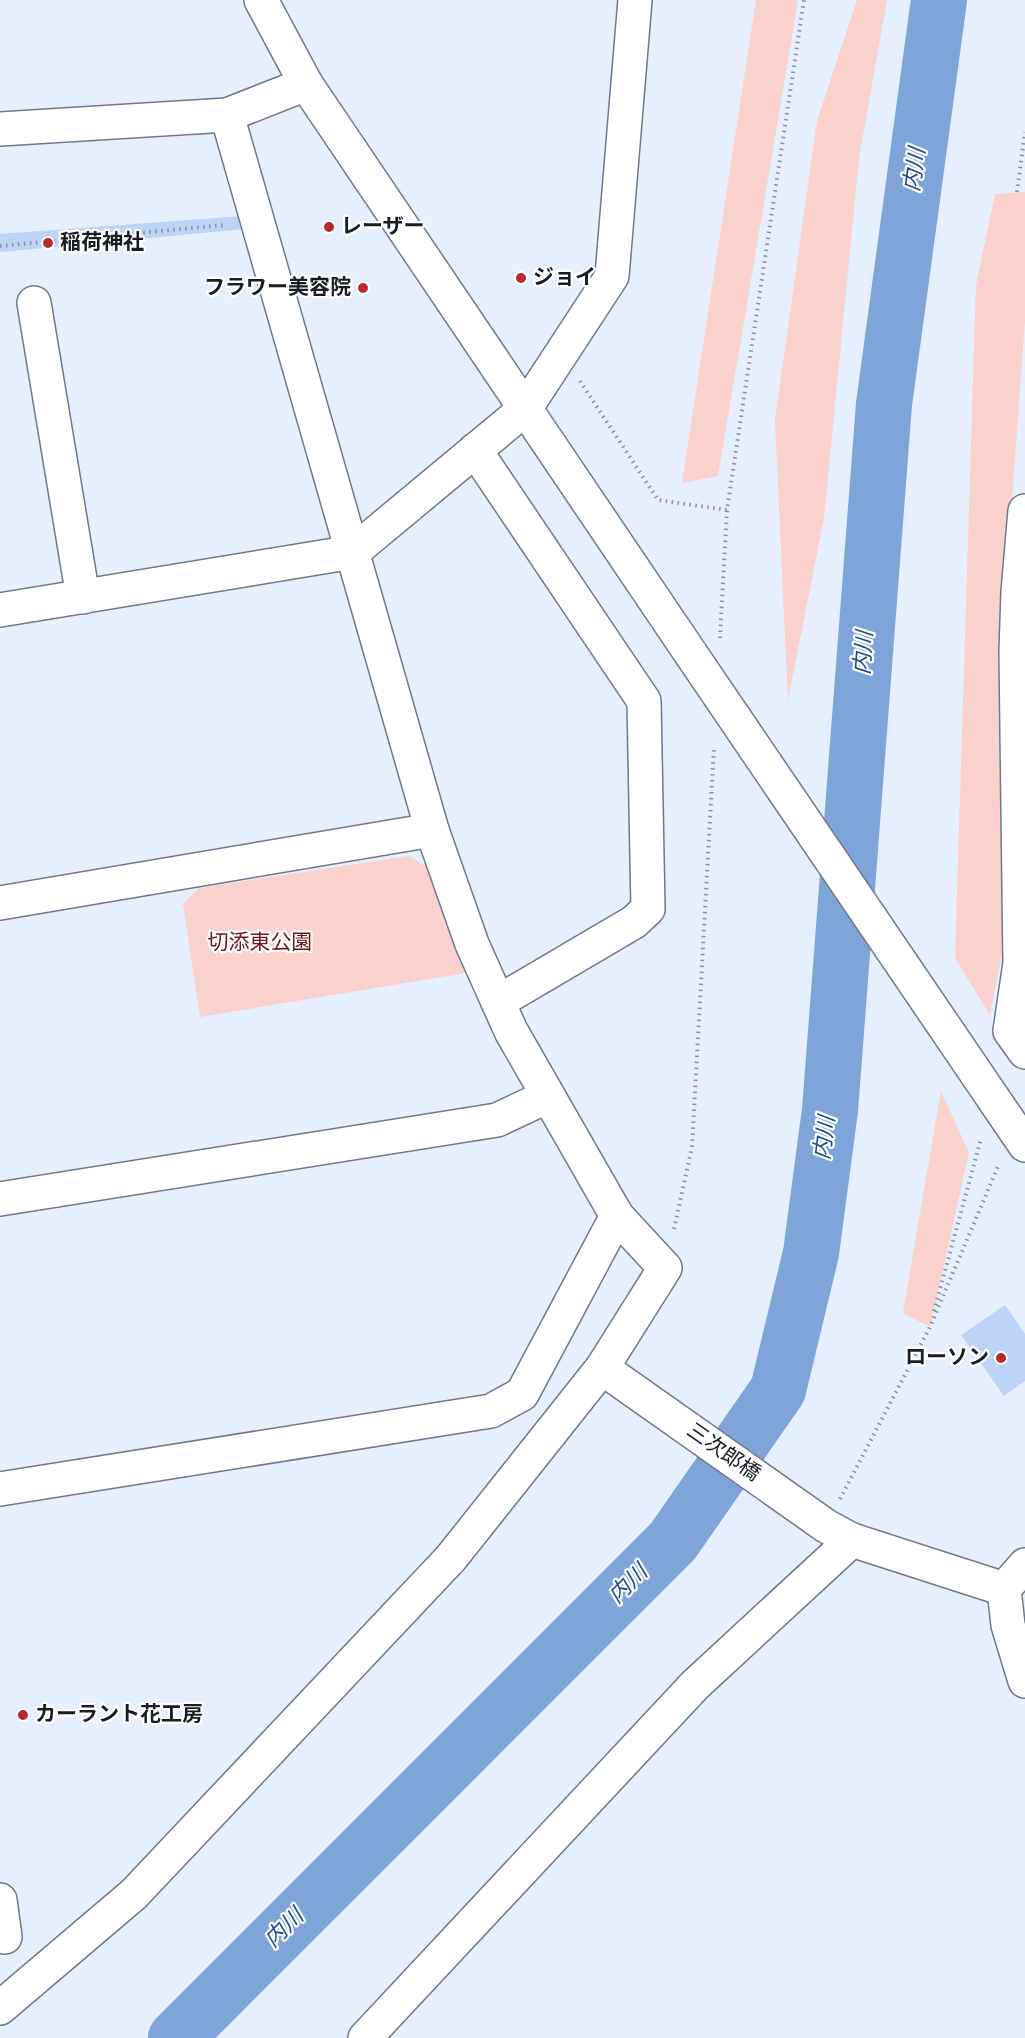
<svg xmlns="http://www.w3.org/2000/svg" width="1025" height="2038" viewBox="0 0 1025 2038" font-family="Overpass,'Noto Sans JP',sans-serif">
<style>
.green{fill:#fad1cd}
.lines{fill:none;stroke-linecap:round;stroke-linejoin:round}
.river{stroke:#7fa4d9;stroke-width:56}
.building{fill:#bdd4f6}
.minor-casing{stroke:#6e798a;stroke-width:36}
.path{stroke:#89919c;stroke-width:4;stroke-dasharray:1.5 4.5;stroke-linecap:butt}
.minor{stroke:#fff;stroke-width:33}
.minor-bridge-casing{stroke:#6e798a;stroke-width:36;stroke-linecap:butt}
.minor-bridge{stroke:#fff;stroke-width:33}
.poi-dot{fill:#ba2a2d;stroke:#fff;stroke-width:2}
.labels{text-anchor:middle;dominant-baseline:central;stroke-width:4.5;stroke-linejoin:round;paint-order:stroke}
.poi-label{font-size:21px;font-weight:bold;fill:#181c23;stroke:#fff;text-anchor:start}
.park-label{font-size:21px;fill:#6b1617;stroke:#fff}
.street-label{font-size:21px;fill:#181c23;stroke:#fff}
.water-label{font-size:22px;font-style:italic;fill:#1b4989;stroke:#fff}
</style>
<rect width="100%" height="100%" fill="#e5effd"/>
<g class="green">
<path d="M 756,0 L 798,0 L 718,476 L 682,483 Z"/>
<path d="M 857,0 L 887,0 L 859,158 L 824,518 L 788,700 L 775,420 L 817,121 Z"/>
<path d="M 1025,192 L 1025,320 L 1002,638 L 1003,949 L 990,1015 L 955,958 L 976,285 L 995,194 Z"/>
<path d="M 409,856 L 435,871 L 465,973 L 200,1017 L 183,904 L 199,888 Z"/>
<path d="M 941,1091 L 969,1153 L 930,1327 L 903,1313 Z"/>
</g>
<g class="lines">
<path class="river" d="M 176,2038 L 673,1541 L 778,1390 L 811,1253 L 830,1110 L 884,404 L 939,0"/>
</g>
<g class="building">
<path d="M 243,216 L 245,229 L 0,252 L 0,234 Z"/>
<path d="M 1005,1305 L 1025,1334 L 1025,1381 L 1004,1396 L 961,1335 Z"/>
</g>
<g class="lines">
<defs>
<g id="minor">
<path d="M 261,0 L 306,84 L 691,654"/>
<path d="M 227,115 L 432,830 L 472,944 L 511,1031 L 617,1216 L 665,1268 L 602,1368 L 826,1526 L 852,1540 L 1004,1589"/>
<path d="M 0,129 L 227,115 L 306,84"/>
<path d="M 34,303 L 83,597"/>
<path d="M 475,450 L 644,701 L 648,909 L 634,922 L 498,1002"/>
<path d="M 1025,511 L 1018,592 L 1016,651 L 1020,963 L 1010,1031 L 1025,1052"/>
<path d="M 0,610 L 353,552 L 525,409 L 612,276 L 635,0"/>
<path d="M 0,903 L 432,830"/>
<path d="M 995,1101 L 1025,1145"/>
<path d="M 0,1199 L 497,1120 L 548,1096"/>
<path d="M 0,1489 L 491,1411 L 522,1394 L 617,1216"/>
<path d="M 1025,1565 L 1004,1589 L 1008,1625 L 1025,1681"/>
<path d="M 0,1900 L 5,1937"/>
<path d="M 0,2008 L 134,1894 L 451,1558 L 602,1368"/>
<path d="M 365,2038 L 695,1685 L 852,1540"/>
</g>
</defs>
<use href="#minor" class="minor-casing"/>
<g class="path">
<path d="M 1017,192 L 1025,132"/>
<path d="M 0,246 L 224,225"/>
<path d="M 580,381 L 658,500 L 727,510 L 804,0"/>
<path d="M 720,638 L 727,510"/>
<path d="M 674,1229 L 692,1147 L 714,747"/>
<path d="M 934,1311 L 981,1139"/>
<path d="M 840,1499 L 930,1327 L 999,1164"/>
</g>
<use href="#minor" class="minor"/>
<defs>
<path id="minor-bridge" d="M 691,654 L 995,1101"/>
</defs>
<use href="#minor-bridge" class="minor-bridge-casing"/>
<use href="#minor-bridge" class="minor-bridge"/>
</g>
<g class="poi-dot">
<circle cx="329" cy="227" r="6"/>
<circle cx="48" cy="243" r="6"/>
<circle cx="521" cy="278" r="6"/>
<circle cx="363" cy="288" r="6"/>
<circle cx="1001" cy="1358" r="6"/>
<circle cx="23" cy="1715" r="6"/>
</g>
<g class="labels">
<g class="poi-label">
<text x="341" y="227">レーザー</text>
<text x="60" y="243">稲荷神社</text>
<text x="533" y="278">ジョイ</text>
<text x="351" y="288" text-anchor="end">フラワー美容院</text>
<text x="989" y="1358" text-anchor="end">ローソン</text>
<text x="35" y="1715">カーラント花工房</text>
</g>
<g class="park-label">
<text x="260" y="943">切添東公園</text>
</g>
<g class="street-label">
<text transform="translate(723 1453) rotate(35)">三次郎橋</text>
</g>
<g class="water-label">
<text transform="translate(916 170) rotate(-82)">内川</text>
<text transform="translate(865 653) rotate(-86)">内川</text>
<text transform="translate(826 1138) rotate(-83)">内川</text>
<text transform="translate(629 1585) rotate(-45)">内川</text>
<text transform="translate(285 1929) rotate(-45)">内川</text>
</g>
</g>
</svg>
